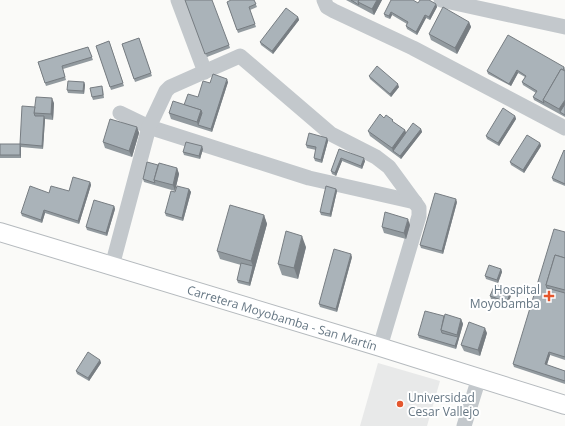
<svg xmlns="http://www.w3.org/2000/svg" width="565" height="426" viewBox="0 0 565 426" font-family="'Open Sans',sans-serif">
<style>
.built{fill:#e8e9e9}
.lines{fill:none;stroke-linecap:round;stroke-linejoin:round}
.major-casing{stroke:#b5babe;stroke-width:20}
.minor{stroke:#c3c8cc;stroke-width:15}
.major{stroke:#fff;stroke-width:18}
.wall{fill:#929a9f}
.shaded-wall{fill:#777d82}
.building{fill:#aab3b9;stroke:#777d82}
.poi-dot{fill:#e4572e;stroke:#fff;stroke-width:1.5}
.labels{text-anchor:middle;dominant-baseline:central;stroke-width:4;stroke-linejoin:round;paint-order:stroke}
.poi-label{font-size:12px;fill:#657683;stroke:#fff;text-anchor:end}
.street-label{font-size:12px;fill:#657683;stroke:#fff}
</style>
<rect width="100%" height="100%" fill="#fafaf8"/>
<path class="built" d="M 378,363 L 440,381 L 427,426 L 360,426 Z"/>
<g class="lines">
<defs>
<g id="major">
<path id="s1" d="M 0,232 L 380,347 L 565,405"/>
</g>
</defs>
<use href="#major" class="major-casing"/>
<g class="minor">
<path d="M 178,0 L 205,72"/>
<path d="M 324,0 L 327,7 L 334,11 L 413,48 L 565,128"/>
<path d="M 441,0 L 565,27"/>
<path d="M 120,113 L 149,127 L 309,178 L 415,202"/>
<path d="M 112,266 L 149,127 L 166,91 L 170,87 L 240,56 L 331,134 L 376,157 L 389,167 L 419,208 L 419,216 L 380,347"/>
<path d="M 464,426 L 479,378"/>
</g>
<use href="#major" class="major"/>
</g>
<g class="wall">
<path d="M 185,0 L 229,45 L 230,48 L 207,57 Z"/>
<path d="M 254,0 L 257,7 L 250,10 L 256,27 L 238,33 L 227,2 Z"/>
<path d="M 346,0 L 382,0 L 374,15 Z"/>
<path d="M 418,3 L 436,4 L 437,7 L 430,20 L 426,18 L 417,35 L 407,29 L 406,26 L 407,24 L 392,15 L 390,19 L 385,17 L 384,14 Z"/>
<path d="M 298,17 L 299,20 L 273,54 L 261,45 L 260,42 Z"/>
<path d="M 469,22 L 471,27 L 457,54 L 431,40 L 429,34 Z"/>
<path d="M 139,38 L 152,76 L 135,82 L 122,44 Z"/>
<path d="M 109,41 L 124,86 L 111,90 L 96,46 Z"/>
<path d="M 88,47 L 93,60 L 63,69 L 66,80 L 46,86 L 38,62 Z"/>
<path d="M 564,67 L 565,69 L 565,117 L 534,100 L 533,97 L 536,93 L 523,85 L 522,82 L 525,77 L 518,73 L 511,86 L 488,74 L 487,71 Z"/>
<path d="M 369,76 L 399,87 L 391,97 L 370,79 Z"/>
<path d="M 84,82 L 85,85 L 84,94 L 68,93 L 67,90 Z"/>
<path d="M 228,82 L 212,132 L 171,119 L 169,113 L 198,97 L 210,83 Z"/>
<path d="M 103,89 L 104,98 L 93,100 L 92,97 Z"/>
<path d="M 54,103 L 53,120 L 45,119 L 43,149 L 21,147 L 21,158 L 0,158 L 0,144 L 20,144 L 35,107 Z"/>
<path d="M 515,116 L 516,119 L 499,146 L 487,139 L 486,136 Z"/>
<path d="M 384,118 L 394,123 L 405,130 L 406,133 L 421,129 L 422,132 L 401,159 L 370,136 L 368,131 Z"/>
<path d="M 137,127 L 139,133 L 132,157 L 105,148 L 103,142 Z"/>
<path d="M 327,138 L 328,141 L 322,163 L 315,161 L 314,158 L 316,150 L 307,148 L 306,145 Z"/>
<path d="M 540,143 L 541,146 L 524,173 L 511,165 L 510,162 Z"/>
<path d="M 203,149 L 200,159 L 184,155 L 183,152 Z"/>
<path d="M 339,149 L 365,161 L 362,169 L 342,161 L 336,176 L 332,174 L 331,171 Z"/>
<path d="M 565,151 L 565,186 L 553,181 L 552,178 Z"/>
<path d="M 158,165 L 177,168 L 179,174 L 175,191 L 144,182 L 143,179 Z"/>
<path d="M 90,182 L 91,185 L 79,224 L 45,213 L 42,223 L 22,216 L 21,213 L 49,193 L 69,191 Z"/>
<path d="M 189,189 L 191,192 L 183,221 L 166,216 L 165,213 L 175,192 Z"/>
<path d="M 336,189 L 337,191 L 331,217 L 321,215 L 320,212 Z"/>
<path d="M 457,202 L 443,254 L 421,248 L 420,245 Z"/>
<path d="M 114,206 L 115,209 L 107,236 L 87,230 L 86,227 Z"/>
<path d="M 264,215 L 267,224 L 250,286 L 238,283 L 237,280 L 241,265 L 220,259 L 217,251 Z"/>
<path d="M 410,225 L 406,239 L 384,233 L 382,227 Z"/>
<path d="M 565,232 L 565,360 L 550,355 L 547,365 L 565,371 L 565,384 L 514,367 L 513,364 Z"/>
<path d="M 306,247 L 298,279 L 282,275 L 278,264 Z"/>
<path d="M 352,257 L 337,312 L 320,307 L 319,304 Z"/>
<path d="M 501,269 L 502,272 L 498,283 L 486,279 L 485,276 Z"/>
<path d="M 511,290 L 512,292 L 508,305 L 491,299 L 490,296 Z"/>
<path d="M 444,316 L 461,319 L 463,324 L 456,349 L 419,338 L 418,335 Z"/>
<path d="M 487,333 L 480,356 L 464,351 L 461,345 Z"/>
<path d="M 100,360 L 101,363 L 89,381 L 77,374 L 76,371 Z"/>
</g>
<g class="shaded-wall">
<path d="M 377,0 L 382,0 L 374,15 L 372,9 Z"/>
<path d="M 436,4 L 437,7 L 430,20 L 429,17 Z"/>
<path d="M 391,12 L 392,15 L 390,19 L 389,16 Z"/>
<path d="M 425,15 L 426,18 L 417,35 L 416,32 Z"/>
<path d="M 298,17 L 299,20 L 273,54 L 272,51 Z"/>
<path d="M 469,22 L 471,27 L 457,54 L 455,48 Z"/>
<path d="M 517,70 L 518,73 L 511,86 L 509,84 Z"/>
<path d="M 227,79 L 228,82 L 212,132 L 211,129 Z"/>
<path d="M 84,82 L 85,85 L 84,94 L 83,91 Z"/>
<path d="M 398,84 L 399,87 L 391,97 L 390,94 Z"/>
<path d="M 52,98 L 54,103 L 53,120 L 51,114 Z"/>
<path d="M 565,100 L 565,109 L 560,112 L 559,109 Z"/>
<path d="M 201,110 L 203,116 L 198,125 L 197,122 Z"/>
<path d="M 44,116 L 45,119 L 43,149 L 42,146 Z"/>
<path d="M 515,116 L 516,119 L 499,146 L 498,143 Z"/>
<path d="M 137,127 L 139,133 L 132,157 L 129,151 Z"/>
<path d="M 421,129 L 422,132 L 401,159 L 400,156 Z"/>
<path d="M 405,130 L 407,136 L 393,151 L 392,148 Z"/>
<path d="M 327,138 L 328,141 L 322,163 L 321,160 Z"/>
<path d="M 540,143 L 541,146 L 524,173 L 523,170 Z"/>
<path d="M 20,144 L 21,147 L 21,158 L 20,155 Z"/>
<path d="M 202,146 L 203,149 L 200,159 L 199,156 Z"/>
<path d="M 341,158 L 342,161 L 336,176 L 335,173 Z"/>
<path d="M 364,158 L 365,161 L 362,169 L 361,166 Z"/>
<path d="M 177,168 L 179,174 L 175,191 L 173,185 Z"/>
<path d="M 90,182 L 91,185 L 79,224 L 78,221 Z"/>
<path d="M 189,189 L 191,192 L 183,221 L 182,218 Z"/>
<path d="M 336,189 L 337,191 L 331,217 L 330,214 Z"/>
<path d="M 456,199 L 457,202 L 443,254 L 442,251 Z"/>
<path d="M 114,206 L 115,209 L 107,236 L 106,233 Z"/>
<path d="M 44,210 L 45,213 L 42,223 L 41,220 Z"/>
<path d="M 264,215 L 267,224 L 250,286 L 249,283 L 253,266 L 251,261 Z"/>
<path d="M 408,219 L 410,225 L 406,239 L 404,233 Z"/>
<path d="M 302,236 L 306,247 L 298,279 L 294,268 Z"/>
<path d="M 351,254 L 352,257 L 337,312 L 336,309 Z"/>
<path d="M 501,269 L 502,272 L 498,283 L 497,280 Z"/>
<path d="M 511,290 L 512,292 L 508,305 L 507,302 Z"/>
<path d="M 461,319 L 463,324 L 456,349 L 455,346 L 458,337 L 457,335 Z"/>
<path d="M 485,328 L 487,333 L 480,356 L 478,350 Z"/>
<path d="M 549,352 L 550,355 L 546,367 L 545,364 Z"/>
<path d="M 100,360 L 101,363 L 89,381 L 88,378 Z"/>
</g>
<g class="building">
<path d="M 185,0 L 212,0 L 229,45 L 205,54 Z"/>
<path d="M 231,0 L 254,0 L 256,4 L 249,7 L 255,24 L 237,30 L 227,2 Z"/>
<path d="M 351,0 L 359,0 L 358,2 L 359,5 Z"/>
<path d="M 359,0 L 377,0 L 372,9 L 358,2 Z"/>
<path d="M 391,0 L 413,0 L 418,3 L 420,0 L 429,0 L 436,4 L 429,17 L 425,15 L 416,32 L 406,26 L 408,22 L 391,12 L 389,16 L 384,14 Z"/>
<path d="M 443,7 L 469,22 L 455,48 L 429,34 Z"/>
<path d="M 286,8 L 298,17 L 272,51 L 260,42 Z"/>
<path d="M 508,35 L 564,67 L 563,70 L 561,69 L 543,100 L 544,103 L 533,97 L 537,91 L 522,82 L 526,76 L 517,70 L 509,84 L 487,71 Z"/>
<path d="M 139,38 L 151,73 L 134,79 L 122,44 Z"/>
<path d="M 109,41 L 123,83 L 110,87 L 96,46 Z"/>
<path d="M 88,47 L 92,57 L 62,66 L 65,77 L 45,83 L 38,62 Z"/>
<path d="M 377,66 L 398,84 L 390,94 L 369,76 Z"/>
<path d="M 561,69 L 565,71 L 565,100 L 559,109 L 543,100 Z"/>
<path d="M 213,74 L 227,79 L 211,129 L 198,125 L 202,113 L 201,110 L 184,105 L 188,94 L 198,97 L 203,81 L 210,83 Z"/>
<path d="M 68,81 L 84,82 L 83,91 L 67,90 Z"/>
<path d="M 102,86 L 103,95 L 92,97 L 90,88 Z"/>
<path d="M 36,97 L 52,98 L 51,114 L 34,113 Z"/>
<path d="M 173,101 L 201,110 L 197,122 L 169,113 Z"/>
<path d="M 565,104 L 565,115 L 560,112 Z"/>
<path d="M 22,106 L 35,107 L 34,113 L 35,116 L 44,116 L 42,146 L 20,144 Z"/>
<path d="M 503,108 L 515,116 L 498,143 L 486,136 Z"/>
<path d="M 380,114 L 384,118 L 386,115 L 393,120 L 392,121 L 405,130 L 392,148 L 368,131 Z"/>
<path d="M 110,119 L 137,127 L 129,151 L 103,142 Z"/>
<path d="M 413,123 L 421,129 L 400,156 L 393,151 Z"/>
<path d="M 309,133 L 327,138 L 321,160 L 314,158 L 316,147 L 306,145 Z"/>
<path d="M 527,135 L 540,143 L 523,170 L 510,162 Z"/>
<path d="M 186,142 L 202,146 L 199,156 L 183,152 Z"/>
<rect x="0" y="144" width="20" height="11"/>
<path d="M 339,149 L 364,158 L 361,166 L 341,158 L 335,173 L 331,171 Z"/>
<path d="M 564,150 L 565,151 L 565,184 L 552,178 Z"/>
<path d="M 147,162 L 158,165 L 154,180 L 155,183 L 143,179 Z"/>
<path d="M 159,163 L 177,168 L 173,185 L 154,180 Z"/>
<path d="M 73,177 L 90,182 L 78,221 L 44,210 L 41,220 L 21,213 L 30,186 L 49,193 L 51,186 L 69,191 Z"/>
<path d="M 177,186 L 189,189 L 182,218 L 165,213 L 171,191 L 175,192 Z"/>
<path d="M 326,186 L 336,189 L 330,214 L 320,212 Z"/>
<path d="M 435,193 L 456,199 L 442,251 L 420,245 Z"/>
<path d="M 94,200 L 114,206 L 106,233 L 86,227 Z"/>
<path d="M 230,205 L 264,215 L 251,261 L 217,251 Z"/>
<path d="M 385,212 L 408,219 L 404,233 L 382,227 Z"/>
<path d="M 554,229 L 565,232 L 565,258 L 555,255 L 546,285 L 547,288 L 565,293 L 565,357 L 549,352 L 545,364 L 565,371 L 565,381 L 513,364 Z"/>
<path d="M 286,231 L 302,236 L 294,268 L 278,264 Z"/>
<path d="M 334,249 L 351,254 L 336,309 L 319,304 Z"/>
<path d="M 555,255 L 565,258 L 565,290 L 546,285 Z"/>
<path d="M 241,263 L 253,266 L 249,283 L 237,280 Z"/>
<path d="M 489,265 L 501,269 L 497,280 L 485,276 Z"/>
<path d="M 495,284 L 511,290 L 507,302 L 490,296 Z"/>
<path d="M 425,311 L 444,316 L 441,330 L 442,333 L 458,337 L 455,346 L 418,335 Z"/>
<path d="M 445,314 L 461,319 L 457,335 L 441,330 Z"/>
<path d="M 469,322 L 485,328 L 478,350 L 461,345 Z"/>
<path d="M 88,352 L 100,360 L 88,378 L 76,371 Z"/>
</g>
<g class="poi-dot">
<path d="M547 290h4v4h4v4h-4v4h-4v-4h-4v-4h4z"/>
<circle cx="400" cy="404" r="4"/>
</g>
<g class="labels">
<g class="poi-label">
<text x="540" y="289">Hospital<tspan x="540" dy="14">Moyobamba</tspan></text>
<text x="408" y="397" text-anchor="start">Universidad<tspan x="408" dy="14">Cesar Vallejo</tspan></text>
</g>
<g class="street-label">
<text stroke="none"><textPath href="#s1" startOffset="295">Carretera Moyobamba - San Martín</textPath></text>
</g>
</g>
</svg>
